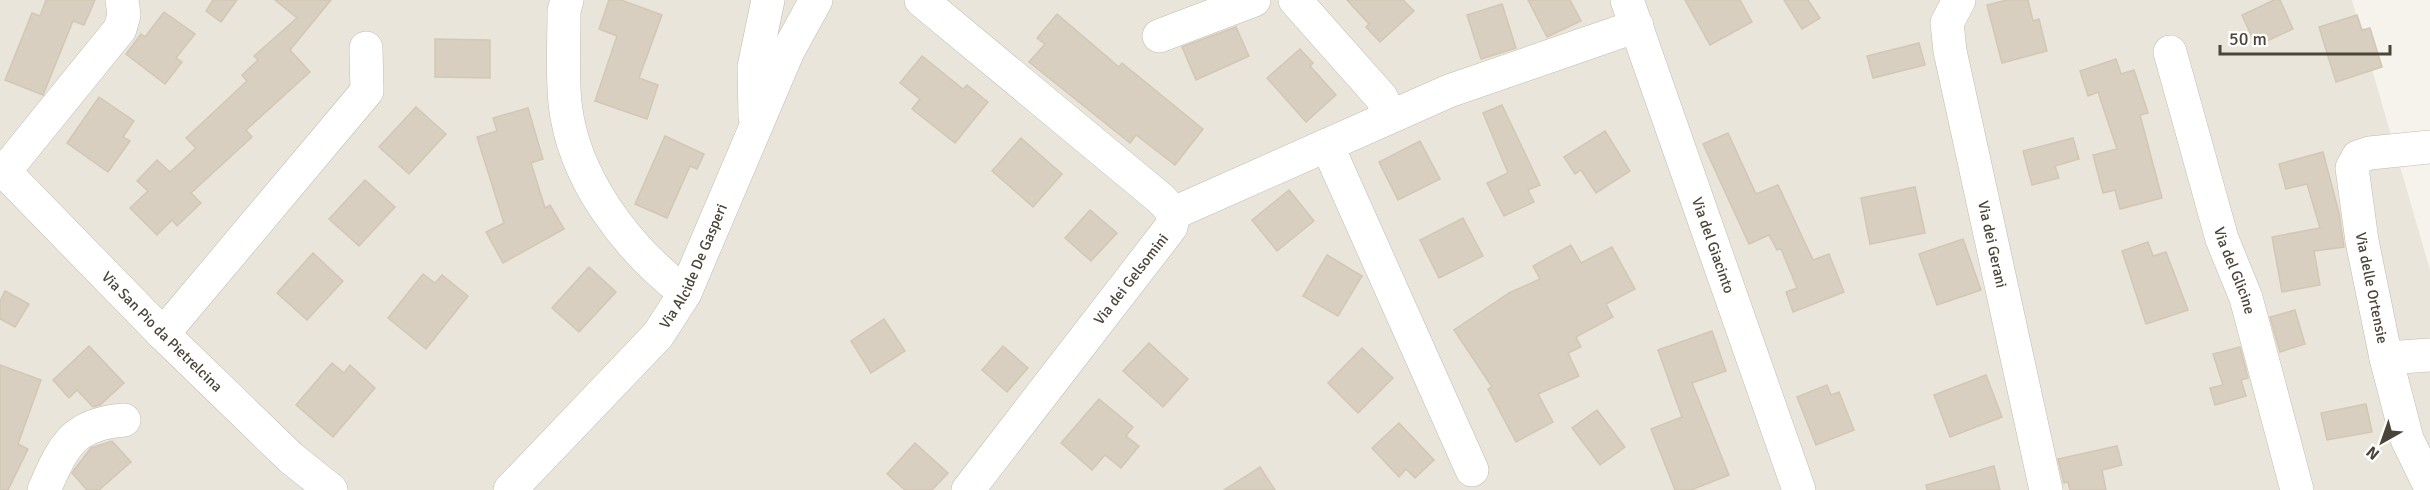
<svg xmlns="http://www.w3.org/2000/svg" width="2430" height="490" viewBox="0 0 2430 490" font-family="Signika,sans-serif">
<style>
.residential{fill:#eae5da}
.building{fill:#d8cfc1;stroke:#d3c7b4;stroke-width:1.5}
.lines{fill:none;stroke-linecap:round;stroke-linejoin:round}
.minor-casing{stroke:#c2bbae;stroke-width:34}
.minor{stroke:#fff;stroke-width:33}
.labels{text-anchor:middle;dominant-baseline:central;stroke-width:4.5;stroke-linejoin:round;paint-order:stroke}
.street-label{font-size:15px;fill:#4b4439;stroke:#fff}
</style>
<rect width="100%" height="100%" fill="#f6f3ec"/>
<path class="residential" d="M 0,0 L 2352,0 L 2430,270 L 2430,490 L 0,490 Z"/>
<g class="building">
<path d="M 46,0 L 95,0 L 84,25 L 73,21 L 43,95 L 5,80 L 32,13 L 40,16 Z"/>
<path d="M 213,0 L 237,0 L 221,22 L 206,11 Z"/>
<path d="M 275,0 L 331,0 L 290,50 L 310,72 L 246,130 L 252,137 L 191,193 L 201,203 L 177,226 L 172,220 L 157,235 L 130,208 L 148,191 L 137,181 L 157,160 L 170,172 L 196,148 L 186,138 L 247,81 L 242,75 L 258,60 L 254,56 L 297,18 Z"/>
<path d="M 609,0 L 621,0 L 662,15 L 639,78 L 658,85 L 647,119 L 595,101 L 617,36 L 599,29 Z"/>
<path d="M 1347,0 L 1403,0 L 1414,11 L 1380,42 L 1366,27 L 1369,24 Z"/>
<path d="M 1528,0 L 1570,0 L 1581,21 L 1547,37 Z"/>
<path d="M 1685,0 L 1740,0 L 1752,22 L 1710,45 Z"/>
<path d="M 1784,0 L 1808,0 L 1820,18 L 1802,29 Z"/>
<path d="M 2007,0 L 2028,0 L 2033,21 L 2039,19 L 2047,51 L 2002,63 L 1987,5 Z"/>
<path d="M 2274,0 L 2280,0 L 2293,29 L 2256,46 L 2242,15 Z"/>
<path d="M 1502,4 L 1516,48 L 1481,59 L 1467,15 Z"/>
<path d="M 164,12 L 195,34 L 176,58 L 182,62 L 165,84 L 126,54 L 141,34 L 145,37 Z"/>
<path d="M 1057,14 L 1119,67 L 1122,63 L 1203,129 L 1175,165 L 1136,135 L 1130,143 L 1029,62 L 1045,44 L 1037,38 Z"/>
<path d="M 2357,15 L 2362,30 L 2370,28 L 2382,67 L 2336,82 L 2319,27 Z"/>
<path d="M 1236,27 L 1249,56 L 1196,80 L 1182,47 Z"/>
<path d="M 435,39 L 490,40 L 490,78 L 435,77 Z"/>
<path d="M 1919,43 L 1925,65 L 1873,78 L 1867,56 Z"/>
<path d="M 1300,49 L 1313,63 L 1310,66 L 1336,95 L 1306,122 L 1267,78 Z"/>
<path d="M 922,56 L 963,89 L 967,85 L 988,102 L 955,143 L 912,109 L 920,99 L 900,83 Z"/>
<path d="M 2116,59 L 2121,74 L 2134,70 L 2148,113 L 2140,115 L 2162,198 L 2120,209 L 2115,190 L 2103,193 L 2093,155 L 2117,149 L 2098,92 L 2088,96 L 2080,71 Z"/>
<path d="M 99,97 L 134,121 L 123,137 L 130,141 L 108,172 L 67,143 Z"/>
<path d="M 1502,105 L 1540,185 L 1528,190 L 1534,202 L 1504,216 L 1487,183 L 1508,173 L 1483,113 Z"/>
<path d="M 416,107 L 446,134 L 409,174 L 379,147 Z"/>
<path d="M 528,108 L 543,159 L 531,163 L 545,208 L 550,205 L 564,229 L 503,263 L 486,232 L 504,223 L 477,137 L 497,131 L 493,118 Z"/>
<path d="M 1605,131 L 1630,171 L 1596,193 L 1581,170 L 1575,174 L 1564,157 Z"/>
<path d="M 1728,133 L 1756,194 L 1778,185 L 1813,260 L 1829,254 L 1844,292 L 1793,312 L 1786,292 L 1797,288 L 1781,249 L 1777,250 L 1769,235 L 1749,244 L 1703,144 Z"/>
<path d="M 665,136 L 704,154 L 697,169 L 690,166 L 667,218 L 635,204 Z"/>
<path d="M 1021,138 L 1062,174 L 1033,207 L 992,171 Z"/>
<path d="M 2073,138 L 2079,159 L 2055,166 L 2059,178 L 2032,185 L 2023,151 Z"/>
<path d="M 1420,141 L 1440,179 L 1398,200 L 1379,162 Z"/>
<path d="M 2323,152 L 2339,213 L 2344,247 L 2314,251 L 2320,285 L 2282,292 L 2272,237 L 2320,228 L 2307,184 L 2286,189 L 2279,164 Z"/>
<path d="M 365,180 L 395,207 L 359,246 L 329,219 Z"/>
<path d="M 1915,187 L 1925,233 L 1870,244 L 1861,198 Z"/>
<path d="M 1289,190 L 1314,221 L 1277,251 L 1252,220 Z"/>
<path d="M 1090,210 L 1117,233 L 1091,261 L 1065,238 Z"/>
<path d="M 1463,218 L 1483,256 L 1439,278 L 1420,240 Z"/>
<path d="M 1963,239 L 1981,290 L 1937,305 L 1919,254 Z"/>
<path d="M 2148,242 L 2153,256 L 2166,252 L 2188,310 L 2146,324 L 2122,251 Z"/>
<path d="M 1571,245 L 1581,263 L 1612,247 L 1635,289 L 1606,304 L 1613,317 L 1576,337 L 1581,347 L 1568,353 L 1579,376 L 1538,394 L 1553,422 L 1516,442 L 1488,389 L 1492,387 L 1454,330 L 1509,293 L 1540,279 L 1533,266 Z"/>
<path d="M 313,253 L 343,281 L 307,320 L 277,293 Z"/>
<path d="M 1327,255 L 1362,276 L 1338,316 L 1303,296 Z"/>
<path d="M 589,267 L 616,292 L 579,332 L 552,308 Z"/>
<path d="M 423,274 L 435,283 L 442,275 L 468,296 L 426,349 L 388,318 Z"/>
<path d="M 5,291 L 29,304 L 15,327 L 0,319 L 0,301 Z"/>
<path d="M 2295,310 L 2305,344 L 2280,352 L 2270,317 Z"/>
<path d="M 884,319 L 905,351 L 871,373 L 851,341 Z"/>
<path d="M 1712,331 L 1726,371 L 1692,383 L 1729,475 L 1691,490 L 1675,490 L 1651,429 L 1682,417 L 1658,350 Z"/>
<path d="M 1149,343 L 1188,379 L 1163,407 L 1123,371 Z"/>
<path d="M 89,346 L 124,383 L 100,405 L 93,407 L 77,390 L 69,398 L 53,380 Z"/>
<path d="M 1003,346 L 1028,368 L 1007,392 L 982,370 Z"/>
<path d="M 2240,347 L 2248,378 L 2241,380 L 2246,396 L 2215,405 L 2210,388 L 2223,385 L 2213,354 Z"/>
<path d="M 1362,348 L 1393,378 L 1358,413 L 1328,383 Z"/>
<path d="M 332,363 L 344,373 L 350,365 L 375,388 L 333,437 L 296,405 Z"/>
<path d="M 0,365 L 41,380 L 18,444 L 28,449 L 8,490 L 0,490 Z"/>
<path d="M 1986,375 L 2002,417 L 1950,437 L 1934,395 Z"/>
<path d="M 1827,385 L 1831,395 L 1839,392 L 1854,430 L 1816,445 L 1797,397 Z"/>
<path d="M 1099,399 L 1133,427 L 1126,436 L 1139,446 L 1121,468 L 1105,455 L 1092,470 L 1061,443 Z"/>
<path d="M 2366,404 L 2372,432 L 2327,440 L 2321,413 Z"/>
<path d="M 1597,410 L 1625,447 L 1600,465 L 1572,428 Z"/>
<path d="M 1399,423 L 1434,460 L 1415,478 L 1406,469 L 1399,477 L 1372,448 Z"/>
<path d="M 112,441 L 131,462 L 99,490 L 87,490 L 72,473 L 74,470 L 91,448 Z"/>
<path d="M 915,443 L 948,473 L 932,490 L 905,490 L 887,474 Z"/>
<path d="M 2117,446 L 2122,465 L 2102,470 L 2106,490 L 2070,490 L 2068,482 L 2064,483 L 2058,459 Z"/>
<path d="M 1994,466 L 2000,490 L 1927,490 L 1926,485 Z"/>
<path d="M 1260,467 L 1275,490 L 1224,490 Z"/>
</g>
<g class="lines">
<defs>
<g id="minor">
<path d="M 567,0 L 564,11 C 564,42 562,73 565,103 C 573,179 627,248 685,293"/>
<path d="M 921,0 L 1161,199 L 1174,213 L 1171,227 L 968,490"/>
<path d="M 1295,0 L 1381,97 L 1391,116"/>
<path id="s1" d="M 1627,0 L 1799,490"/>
<path id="s2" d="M 1959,0 L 1947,23 L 1950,51 L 2046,490"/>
<path d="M 1159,36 L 1254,0"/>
<path id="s3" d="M 2170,52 L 2222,239 L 2246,298 L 2297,490"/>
<path d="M 755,117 L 754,67 L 768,0"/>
<path d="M 1327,145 L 1472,470"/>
<path id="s4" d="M 2430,147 L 2370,153 L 2358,157 L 2352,168 L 2362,241 L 2386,358 L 2407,439 L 2430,486"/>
<path id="s5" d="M 0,167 L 163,334 L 291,458 L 331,490"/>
<path d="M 4,172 L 120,29 L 124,15 L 122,0"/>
<path d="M 1174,213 L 1449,91 L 1637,26"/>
<path d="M 163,334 L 367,91 L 366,48"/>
<path d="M 2386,358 L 2430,355"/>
<path d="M 44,490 C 63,447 72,424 124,420"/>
<path id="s6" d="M 510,490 L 658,335 L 685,293 L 788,51 L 816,0"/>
</g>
</defs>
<use href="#minor" class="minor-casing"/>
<use href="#minor" class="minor"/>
</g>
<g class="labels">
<g class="street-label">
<text stroke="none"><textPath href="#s2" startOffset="252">Via dei Gerani</textPath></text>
<text stroke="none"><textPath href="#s1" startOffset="260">Via del Giacinto</textPath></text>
<text stroke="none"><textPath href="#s6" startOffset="292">Via Alcide De Gasperi</textPath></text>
<text stroke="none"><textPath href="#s3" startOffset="228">Via del Glicine</textPath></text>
<text transform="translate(1131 279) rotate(-52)">Via dei Gelsomini</text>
<text stroke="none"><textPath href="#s4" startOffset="207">Via delle Ortensie</textPath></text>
<text stroke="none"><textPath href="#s5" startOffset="231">Via San Pio da Pietrelcina</textPath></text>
</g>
</g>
<g transform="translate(2382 442) rotate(220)" stroke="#ffffff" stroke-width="4.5" paint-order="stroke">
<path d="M0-4.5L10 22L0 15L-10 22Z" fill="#4b4439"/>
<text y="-9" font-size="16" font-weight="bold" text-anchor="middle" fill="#4b4439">N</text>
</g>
<path d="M2220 45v9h170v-9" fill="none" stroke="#4b4439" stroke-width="3"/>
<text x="2229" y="45" font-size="18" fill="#4b4439" stroke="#ffffff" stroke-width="4.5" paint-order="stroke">50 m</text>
</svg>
